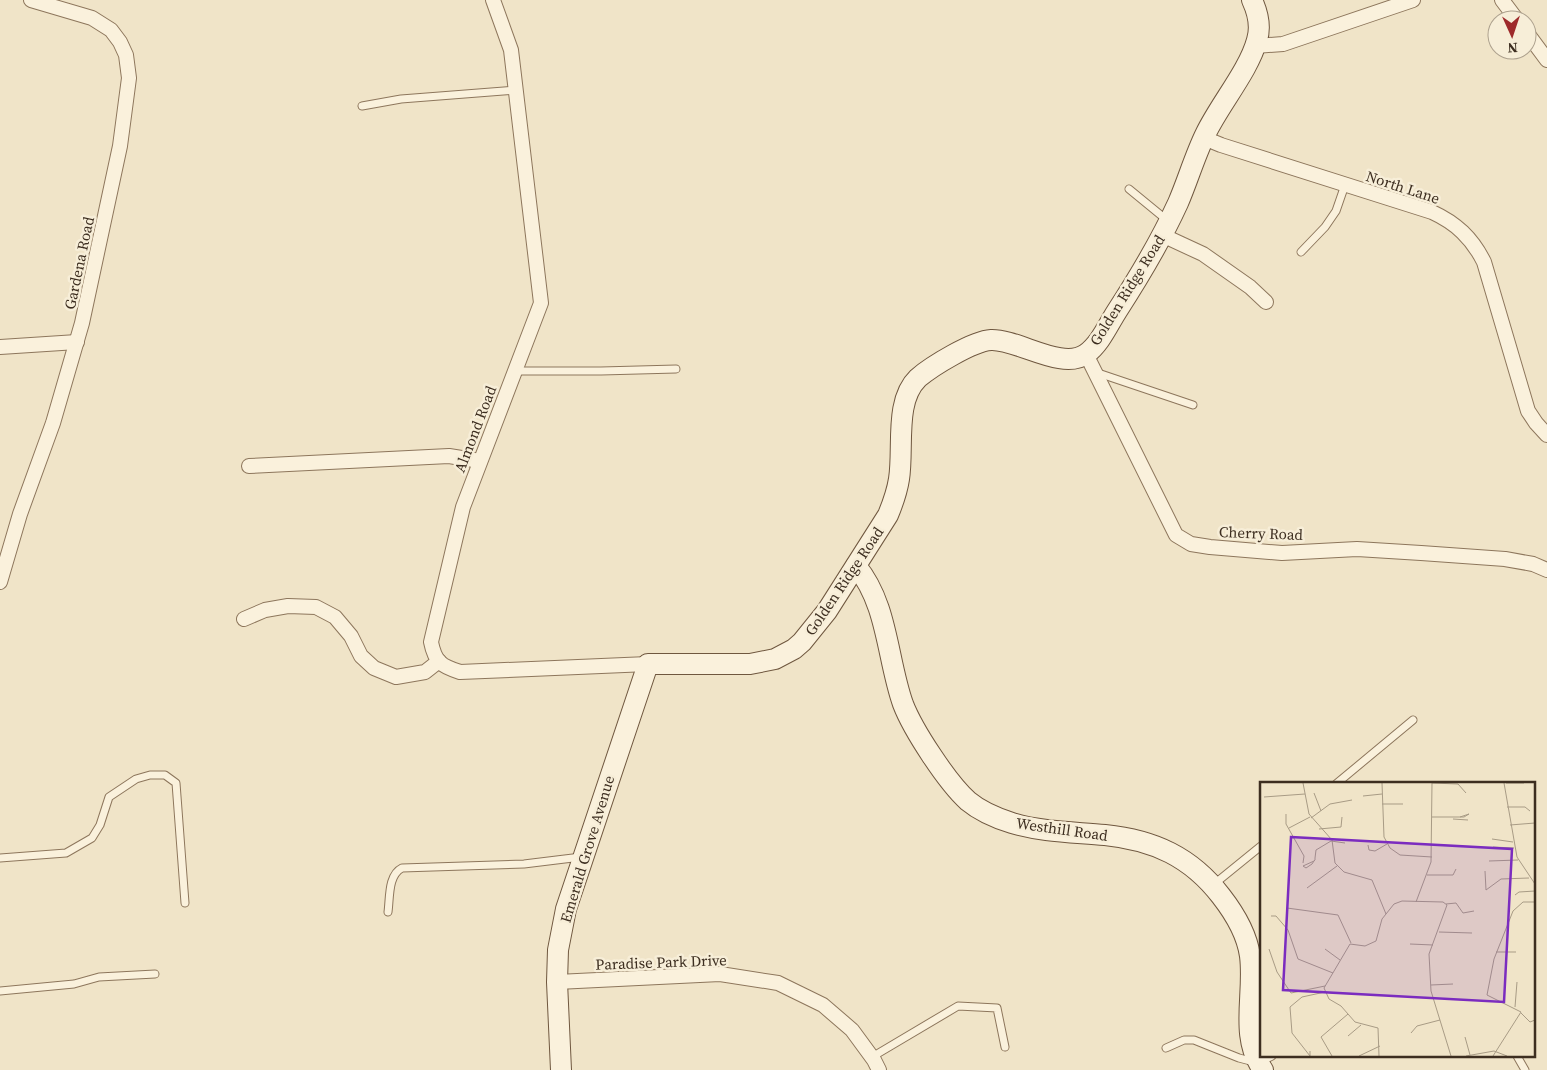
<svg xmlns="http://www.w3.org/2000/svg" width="1547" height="1070" viewBox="0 0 1547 1070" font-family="'Source Serif 4',serif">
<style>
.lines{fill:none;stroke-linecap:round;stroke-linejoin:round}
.lane-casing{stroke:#8d765c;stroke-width:9}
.street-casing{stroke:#8d765c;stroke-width:16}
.secondary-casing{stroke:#6f573f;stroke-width:22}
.lane{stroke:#faf1dc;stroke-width:7}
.street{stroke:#faf1dc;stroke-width:14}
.secondary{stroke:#faf1dc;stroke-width:20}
.labels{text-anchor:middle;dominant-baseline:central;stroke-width:5;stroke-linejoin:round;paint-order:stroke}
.street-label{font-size:15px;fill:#3d2e20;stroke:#f7eed8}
.inset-road{fill:none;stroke:#a89b85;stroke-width:1}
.view{fill:#7b2cbf;fill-opacity:0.15;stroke:#7b2cbf;stroke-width:2.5}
.inset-edge{fill:none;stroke:#3d2e20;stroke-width:2.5}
</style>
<rect width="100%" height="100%" fill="#f0e4c8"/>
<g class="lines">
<defs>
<g id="lane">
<path d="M 362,106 L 401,99 L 516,90"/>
<path d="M 1129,189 L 1168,221"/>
<path d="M 1301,252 L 1325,227 L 1336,211 L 1345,185"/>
<path d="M 515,371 L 601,371 L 676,369"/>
<path d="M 1095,372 L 1193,405"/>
<path d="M 1336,784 L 1413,720"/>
<path d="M 0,858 L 66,853 L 92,838 L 100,825 L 109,797 L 136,779 L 150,775 L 165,775 L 176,783 L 185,903"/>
<path d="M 1213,885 L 1261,846"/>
<path d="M 388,912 C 390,897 388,875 402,868 L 524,864 L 581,857"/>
<path d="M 0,991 L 74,984 L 99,977 L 155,974"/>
<path d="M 1166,1048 L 1184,1040 L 1194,1040 L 1239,1058 L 1258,1063 L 1272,1056"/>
<path d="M 1517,1056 L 1525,1070"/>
<path d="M 872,1057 L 958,1006 L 997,1008 L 1005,1047"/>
</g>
<g id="street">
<path d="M 493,0 L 511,50 L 541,303 L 463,507 L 431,642 C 435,662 441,666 460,672 L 648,664"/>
<path d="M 1502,0 L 1517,20"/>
<path d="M 1527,33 L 1547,60"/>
<path d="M 1255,46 L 1283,44 L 1413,0"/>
<path d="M 1204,138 L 1221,145 L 1432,212 C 1456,223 1472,238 1484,262 L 1528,411 L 1536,423 L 1547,435"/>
<path d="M 1162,235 L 1203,254 L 1250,287 L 1266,302"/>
<path d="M 0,347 L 77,342"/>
<path d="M 1086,354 L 1176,535 L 1191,544 L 1210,547 L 1282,553 L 1357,549 L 1421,553 L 1505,559 L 1533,564 L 1547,570"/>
<path d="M 249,466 L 449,456 L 480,461"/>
<path d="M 0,582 L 20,514 L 53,423 L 82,323 L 120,146 L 129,78 L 126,55 L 120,42 L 111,30 L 92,18 L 31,0"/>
<path d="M 244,619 L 265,610 L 288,606 L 316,607 L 335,617 L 351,636 L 361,656 L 374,668 L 396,677 L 425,672 L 439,661"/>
<path d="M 557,982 L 720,974 L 778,983 L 823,1005 L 852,1030 L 874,1060 L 879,1070"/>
</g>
<g id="secondary">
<path d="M 856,566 C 888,604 887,659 903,704 C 913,730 947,782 968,801 C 980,811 996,818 1012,823 C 1042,832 1073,832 1105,835 C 1154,840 1191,857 1221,896 C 1235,914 1247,934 1250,956 C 1255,995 1239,1036 1263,1070"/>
<path d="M 561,1070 L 557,982 L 558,950 L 566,909 L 648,664 L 750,664 L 775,659 L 794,649 L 802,642 L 827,611 L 888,515 C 893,503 897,492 899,479 C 904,448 894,401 918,378 C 932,366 973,341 991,340 C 1018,339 1062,371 1086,354 C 1100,344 1108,325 1117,311 C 1139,277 1161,240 1178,203 C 1188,180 1195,155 1206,133 C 1220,104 1249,70 1257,40 C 1261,27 1258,13 1252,0"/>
</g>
</defs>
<use href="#lane" class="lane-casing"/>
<use href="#street" class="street-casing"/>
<use href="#secondary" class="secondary-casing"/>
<use href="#lane" class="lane"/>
<use href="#street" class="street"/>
<use href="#secondary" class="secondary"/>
</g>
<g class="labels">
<g class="street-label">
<text transform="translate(1403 187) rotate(18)">North Lane</text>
<text transform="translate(79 263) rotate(-78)">Gardena Road</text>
<text transform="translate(1127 290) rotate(-58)">Golden Ridge Road</text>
<text transform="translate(475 429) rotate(-69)">Almond Road</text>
<text transform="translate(1261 533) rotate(2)">Cherry Road</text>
<text transform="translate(844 581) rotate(-56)">Golden Ridge Road</text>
<text transform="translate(1062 829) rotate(8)">Westhill Road</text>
<text transform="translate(587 849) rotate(-73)">Emerald Grove Avenue</text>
<text transform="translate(661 962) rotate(-2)">Paradise Park Drive</text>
</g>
</g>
<g transform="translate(1260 782)">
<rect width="275" height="275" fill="#f0e4c8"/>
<path class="inset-road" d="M 43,1 L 49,32 L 72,58 L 75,81 L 84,90 L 112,98 L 126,132M 122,1 L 124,55 L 130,66 L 140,73 L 172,75M 172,1 L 198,2 L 206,11M 244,1 L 257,75 L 275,102M 246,1 L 264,1M 54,11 L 61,29M 103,14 L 122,12M 4,15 L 45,12M 122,22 L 143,22M 247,25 L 265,25 L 270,29M 26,32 L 26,42 L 44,74 L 43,81M 172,35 L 204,35 L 209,32 L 200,35M 51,36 L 70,22 L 92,18M 193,37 L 208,38M 250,43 L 275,41M 29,46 L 50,35M 59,47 L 81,45 L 82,35M 232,57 L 253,60M 108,63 L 109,68 L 115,69 L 127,62M 233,65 L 254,66M 54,79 L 43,84 L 46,86 L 52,82 L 54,79 L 55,78 L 55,76 L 56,68 L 71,59 L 85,61M 229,79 L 258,78M 225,89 L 226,108 L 241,97 L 269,96M 167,93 L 193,93 L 196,87M 47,106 L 77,84M 255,113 L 259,110 L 275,109M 156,120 L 171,80 L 172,1M 186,122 L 196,121 L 203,131 L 214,129M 27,126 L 78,133 L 91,161M 11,134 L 16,134 L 28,148 L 38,177 L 73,191M 179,150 L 212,151M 150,162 L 173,163M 9,167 L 17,190 L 31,211 L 65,204M 65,167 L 80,178M 236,170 L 256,170M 171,203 L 193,202M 255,225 L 257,200M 261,231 L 270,240 L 275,238M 151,251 L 157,244 L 180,238M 88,254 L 101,243M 205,255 L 210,273M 50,269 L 50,274 L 32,251 L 30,225 L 42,215 L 65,210M 72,274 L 61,255 L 88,232M 99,274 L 120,264M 119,274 L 118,246 L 95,240 L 81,224 L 69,217 L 64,206 L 90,162 L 105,164 L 116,159 L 122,137 L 134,122 L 142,119 L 183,120 L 187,123 L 169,172 L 171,209 L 191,274M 206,274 L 234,269 L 247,274M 233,274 L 261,230 L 227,213 L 234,177 L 253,129 L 263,120 L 275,120"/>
<path class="view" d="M 31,55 L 252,67 L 244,220 L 23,208 Z"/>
<rect width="275" height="275" class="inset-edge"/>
</g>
<g transform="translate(1512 35) rotate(177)"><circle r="24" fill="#f7eed8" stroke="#ada18e"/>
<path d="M0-4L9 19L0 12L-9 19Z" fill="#9e2a2b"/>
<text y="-8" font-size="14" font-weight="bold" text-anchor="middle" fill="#3d2e20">N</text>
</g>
</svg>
